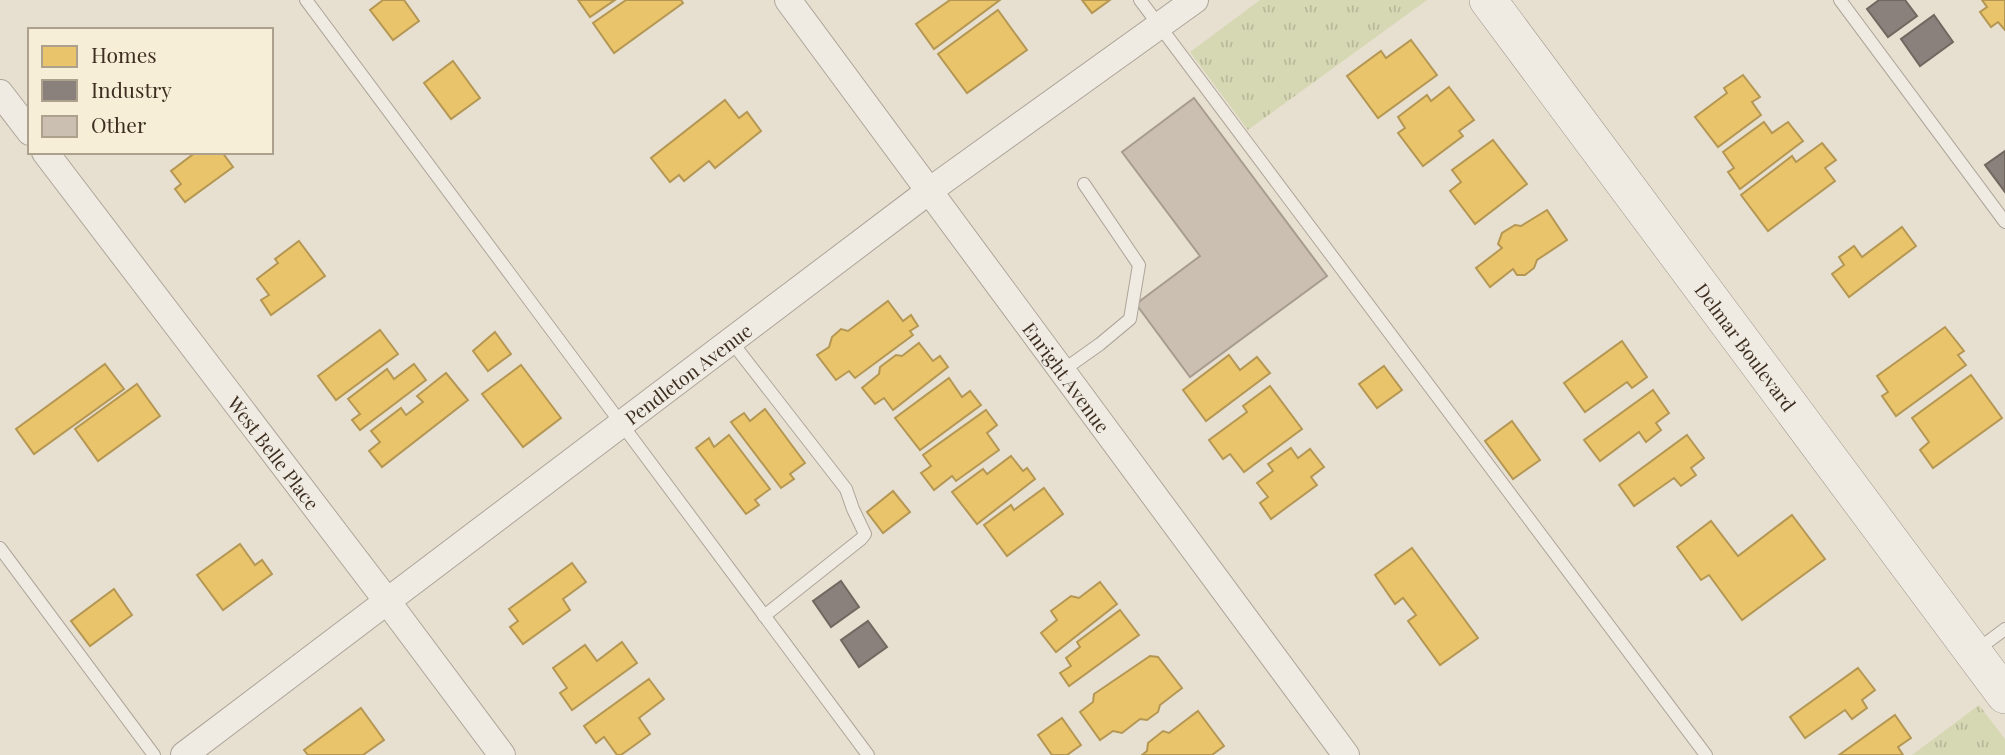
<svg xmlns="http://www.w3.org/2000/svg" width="2005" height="755" viewBox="0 0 2005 755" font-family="'Playfair Display',serif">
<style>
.grass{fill:url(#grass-tufts)}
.homes{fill:#e9c46a;stroke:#b59754;stroke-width:2}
.industry{fill:#8a817c;stroke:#736860;stroke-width:2}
.building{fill:#cbbfb2;stroke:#a89c90;stroke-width:2}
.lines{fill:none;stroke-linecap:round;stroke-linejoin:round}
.lane-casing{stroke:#ada599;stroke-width:14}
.street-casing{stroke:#ada599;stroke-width:28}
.secondary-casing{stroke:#9c958a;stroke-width:38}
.lane{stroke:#efebe3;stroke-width:12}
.street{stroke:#efebe3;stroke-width:26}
.secondary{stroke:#efebe3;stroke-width:37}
.labels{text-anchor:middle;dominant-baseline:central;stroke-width:7;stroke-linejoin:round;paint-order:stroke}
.street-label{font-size:19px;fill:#3d2e20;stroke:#f7eed8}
</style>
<defs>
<pattern id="grass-tufts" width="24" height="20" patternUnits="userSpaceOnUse" patternTransform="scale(1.75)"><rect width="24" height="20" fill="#d6d7b3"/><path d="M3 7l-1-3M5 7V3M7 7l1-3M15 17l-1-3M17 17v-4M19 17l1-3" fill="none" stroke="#b9b99a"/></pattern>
</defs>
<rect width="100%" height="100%" fill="#e7e0d1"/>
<g class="grass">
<path d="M 1260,0 L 1427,0 L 1248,130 L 1190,52 Z"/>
<path d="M 1979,705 L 2005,739 L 2005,755 L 1912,755 Z"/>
</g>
<g class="homes">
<path d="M 383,0 L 404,0 L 419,21 L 393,40 L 370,10 Z"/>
<path d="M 578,0 L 615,0 L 590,17 Z"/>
<path d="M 626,0 L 681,0 L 683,3 L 614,53 L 593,23 Z"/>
<path d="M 950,0 L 1000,0 L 934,49 L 916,24 Z"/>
<path d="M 1082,0 L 1110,0 L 1092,13 Z"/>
<path d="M 1982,0 L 2005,0 L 2005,30 L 1998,22 L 1991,27 L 1980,12 L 1987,7 Z"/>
<path d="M 998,10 L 1027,50 L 967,93 L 938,54 Z"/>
<path d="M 1411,40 L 1437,75 L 1378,118 L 1347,76 L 1381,51 L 1386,58 Z"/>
<path d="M 453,61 L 480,98 L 451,119 L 424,83 Z"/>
<path d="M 1743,75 L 1760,97 L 1752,102 L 1761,115 L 1718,147 L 1695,117 L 1727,93 L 1724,88 Z"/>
<path d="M 1449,87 L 1474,120 L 1459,131 L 1463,136 L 1423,166 L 1398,133 L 1405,128 L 1398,117 L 1427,95 L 1431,101 Z"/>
<path d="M 725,100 L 739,118 L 747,112 L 761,131 L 715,168 L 709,161 L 684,181 L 679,175 L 670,182 L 651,158 Z"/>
<path d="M 1764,122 L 1772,133 L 1788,122 L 1803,141 L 1740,189 L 1728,172 L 1734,168 L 1723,152 Z"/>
<path d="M 1493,140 L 1527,184 L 1475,224 L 1450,191 L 1461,182 L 1452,170 Z"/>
<path d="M 1822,143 L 1836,160 L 1825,168 L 1835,181 L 1768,231 L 1741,195 L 1792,156 L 1796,162 Z"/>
<path d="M 196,152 L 222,152 L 233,167 L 185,202 L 175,189 L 181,184 L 171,171 Z"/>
<path d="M 1547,210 L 1567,240 L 1537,260 L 1534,268 L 1525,275 L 1517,275 L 1513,269 L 1490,287 L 1476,268 L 1502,248 L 1498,244 L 1502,233 L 1515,225 L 1521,226 Z"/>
<path d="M 1902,227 L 1916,246 L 1849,297 L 1832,274 L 1844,265 L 1839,257 L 1854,246 L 1862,257 Z"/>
<path d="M 299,241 L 325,276 L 271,315 L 261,300 L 269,295 L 257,279 L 278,263 L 275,259 Z"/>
<path d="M 888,301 L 903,321 L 911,315 L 918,326 L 910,331 L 913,335 L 855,378 L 849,371 L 836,380 L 817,355 L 829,347 L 832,337 L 841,329 L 848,331 Z"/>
<path d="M 1945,327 L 1964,351 L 1958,355 L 1966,365 L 1896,416 L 1882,396 L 1888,392 L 1877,376 Z"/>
<path d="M 380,330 L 398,354 L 336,400 L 318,376 Z"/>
<path d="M 495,332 L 511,354 L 488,371 L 473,351 Z"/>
<path d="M 1622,341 L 1647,377 L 1632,388 L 1627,382 L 1585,412 L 1564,383 Z"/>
<path d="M 919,343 L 933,361 L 940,356 L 948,367 L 893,410 L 884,398 L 875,404 L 862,388 L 879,374 L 880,367 L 896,355 L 902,356 Z"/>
<path d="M 1229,355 L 1240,370 L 1257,357 L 1270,373 L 1206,421 L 1183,390 Z"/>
<path d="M 105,364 L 124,389 L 34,454 L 16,429 Z"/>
<path d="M 414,364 L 426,380 L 360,430 L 352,420 L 360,414 L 348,399 L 387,369 L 394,379 Z"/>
<path d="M 521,365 L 561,418 L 523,447 L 482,394 Z"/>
<path d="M 1384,366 L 1402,390 L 1377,408 L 1359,384 Z"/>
<path d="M 446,373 L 468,400 L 382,467 L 369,451 L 380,442 L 371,431 L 401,408 L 406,415 L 423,402 L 417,396 Z"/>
<path d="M 1971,375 L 2002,418 L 1933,468 L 1920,450 L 1929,442 L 1912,418 Z"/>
<path d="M 949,378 L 962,397 L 970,391 L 981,405 L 920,450 L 895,418 Z"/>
<path d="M 137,384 L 160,416 L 98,461 L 75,429 Z"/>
<path d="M 1270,386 L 1302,429 L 1244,472 L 1230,454 L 1223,459 L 1209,440 L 1247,412 L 1243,406 Z"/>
<path d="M 1653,390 L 1669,413 L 1656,423 L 1661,430 L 1646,442 L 1639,432 L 1600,461 L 1584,440 Z"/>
<path d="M 765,409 L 805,463 L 790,474 L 794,479 L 781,488 L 731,422 L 744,413 L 750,421 Z"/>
<path d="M 986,410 L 997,425 L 987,433 L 999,450 L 956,481 L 952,476 L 934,490 L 921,473 L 931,466 L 923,455 Z"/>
<path d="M 1512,421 L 1540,460 L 1513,479 L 1485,441 Z"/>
<path d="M 729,435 L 770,489 L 755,500 L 759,505 L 746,514 L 696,448 L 709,438 L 714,447 Z"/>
<path d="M 1687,435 L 1704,458 L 1691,468 L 1696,475 L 1681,486 L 1674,478 L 1634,506 L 1619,485 Z"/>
<path d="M 1291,448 L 1298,458 L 1310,449 L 1324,467 L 1311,477 L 1317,485 L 1271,519 L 1260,503 L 1268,497 L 1257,483 L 1273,471 L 1268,464 Z"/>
<path d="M 1011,456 L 1023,471 L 1027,468 L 1035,479 L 977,524 L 952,492 L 983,469 L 987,474 Z"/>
<path d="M 1044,488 L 1063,514 L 1007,556 L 984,525 L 1011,505 L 1014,510 Z"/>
<path d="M 893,491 L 910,512 L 883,533 L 867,512 Z"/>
<path d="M 1792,515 L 1825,559 L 1742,620 L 1709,575 L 1701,580 L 1677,547 L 1711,521 L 1738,556 Z"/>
<path d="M 240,544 L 255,565 L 262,560 L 272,574 L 223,610 L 197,575 Z"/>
<path d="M 1412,548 L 1478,638 L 1440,665 L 1408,621 L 1416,615 L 1403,598 L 1395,604 L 1375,575 Z"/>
<path d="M 572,563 L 586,582 L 563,599 L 570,610 L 523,644 L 510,627 L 518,621 L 509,609 Z"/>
<path d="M 1100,582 L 1117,604 L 1056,652 L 1041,633 L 1057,620 L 1051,611 L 1071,596 L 1079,598 Z"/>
<path d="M 114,589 L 132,615 L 90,646 L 71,621 Z"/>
<path d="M 1120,610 L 1139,635 L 1069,686 L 1060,673 L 1071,666 L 1066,658 L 1080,647 L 1077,642 Z"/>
<path d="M 622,642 L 637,663 L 572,710 L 560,693 L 567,688 L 553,668 L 585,645 L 597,661 Z"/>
<path d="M 1150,656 L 1158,657 L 1182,688 L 1160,705 L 1158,712 L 1147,720 L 1140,719 L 1122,733 L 1113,731 L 1100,740 L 1080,712 L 1093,702 L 1094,694 Z"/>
<path d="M 1858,668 L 1875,690 L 1862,700 L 1867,708 L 1852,719 L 1845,710 L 1805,738 L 1790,717 Z"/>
<path d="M 649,679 L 664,699 L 639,718 L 650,734 L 621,755 L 617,755 L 604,737 L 596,743 L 584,726 Z"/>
<path d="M 361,708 L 384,740 L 363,755 L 308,755 L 304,750 Z"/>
<path d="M 1198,711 L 1224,746 L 1212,755 L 1142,755 L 1147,751 L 1148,743 L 1163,731 L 1169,733 Z"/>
<path d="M 1895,715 L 1911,738 L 1898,747 L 1903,755 L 1839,755 Z"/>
<path d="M 1062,718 L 1081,745 L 1067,755 L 1052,755 L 1038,735 Z"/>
</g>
<g class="industry">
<path d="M 1879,0 L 1905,0 L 1917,16 L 1888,37 L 1867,9 Z"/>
<path d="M 1934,15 L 1953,42 L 1920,66 L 1901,39 Z"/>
<path d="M 2005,151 L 2005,192 L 1985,165 Z"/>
<path d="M 841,581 L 859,607 L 831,627 L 813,601 Z"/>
<path d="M 868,621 L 887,647 L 859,667 L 841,640 Z"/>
</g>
<path class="building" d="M 1194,98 L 1327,276 L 1190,377 L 1136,304 L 1200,256 L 1122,152 Z"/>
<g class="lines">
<defs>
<g id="lane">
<path d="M 306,0 L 868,755"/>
<path d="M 1140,0 L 1706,755"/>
<path d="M 1840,0 L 2005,222"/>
<path d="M 731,341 L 846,489 L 853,509 L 865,534 L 861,539 L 764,616"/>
<path d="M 1062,371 L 1100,344 L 1130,319 L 1139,265 L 1084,184"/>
<path d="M 0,548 L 154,755"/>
<path d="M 1977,650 L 2005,629"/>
</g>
<g id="street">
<path id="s1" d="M 788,0 L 1346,755"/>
<path d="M 0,93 L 30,132"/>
<path id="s2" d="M 45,152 L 387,601 L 502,755"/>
<path id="s3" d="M 184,755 L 929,191 L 1195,0"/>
</g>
<g id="secondary">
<path id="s4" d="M 1488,0 L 2005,695"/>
</g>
</defs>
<use href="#lane" class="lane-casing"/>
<use href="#street" class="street-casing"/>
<use href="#secondary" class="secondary-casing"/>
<use href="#lane" class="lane"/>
<use href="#street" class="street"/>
<use href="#secondary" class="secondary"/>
</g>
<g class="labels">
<g class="street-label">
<text stroke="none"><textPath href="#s4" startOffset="432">Delmar Boulevard</textPath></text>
<text stroke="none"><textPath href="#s3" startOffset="632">Pendleton Avenue</textPath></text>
<text stroke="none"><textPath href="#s1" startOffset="469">Enright Avenue</textPath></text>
<text stroke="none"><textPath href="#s2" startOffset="378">West Belle Place</textPath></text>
</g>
</g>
<rect x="28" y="28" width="245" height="126" fill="#f7eed8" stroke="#ada18e" stroke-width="2"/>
<rect x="42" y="46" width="35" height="21" fill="#e9c46a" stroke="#ada18e" stroke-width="2"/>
<text x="91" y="63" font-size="21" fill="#3d2e20">Homes</text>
<rect x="42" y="80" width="35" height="21" fill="#8a817c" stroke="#ada18e" stroke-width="2"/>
<text x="91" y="98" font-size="21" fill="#3d2e20">Industry</text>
<rect x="42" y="116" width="35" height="21" fill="#cbbfb2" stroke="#ada18e" stroke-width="2"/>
<text x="91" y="133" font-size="21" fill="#3d2e20">Other</text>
</svg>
